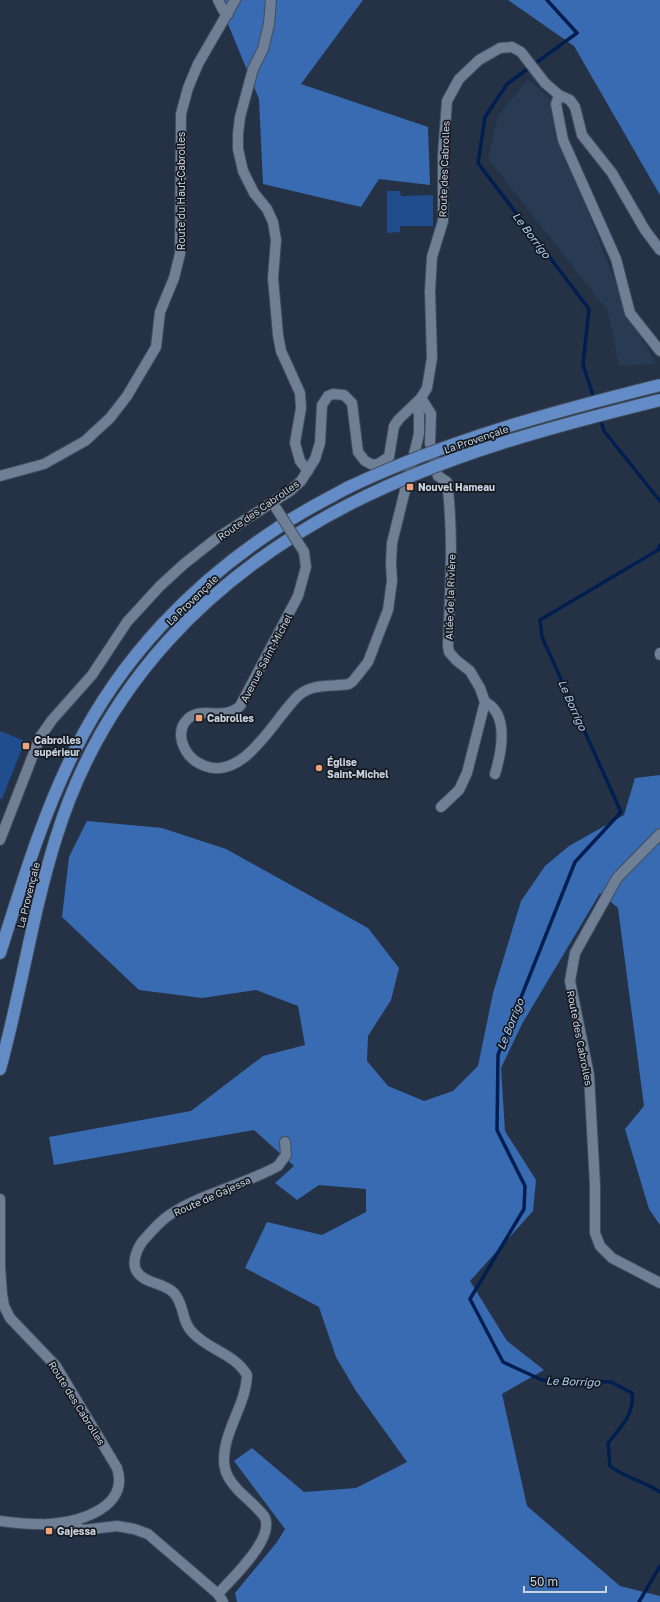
<svg xmlns="http://www.w3.org/2000/svg" width="660" height="1602" viewBox="0 0 660 1602" font-family="'Golos Text',sans-serif">
<style>
.built{fill:#293a53}
.green{fill:#1f4d8e}
.forest{fill:#396bb2}
.lines{fill:none;stroke-linecap:round;stroke-linejoin:round}
.stream{stroke:#001f50;stroke-width:3.5}
.minor-casing{stroke:#424d5d;stroke-width:12}
.tertiary-casing{stroke:#424d5d;stroke-width:12}
.motorway-casing{stroke:#424d5d;stroke-width:14}
.minor{stroke:#6f7f95;stroke-width:10}
.tertiary{stroke:#6f7f95;stroke-width:10}
.motorway{stroke:#638cc6;stroke-width:12}
.minor-bridge-casing{stroke:#424d5d;stroke-width:12;stroke-linecap:butt}
.motorway-bridge-casing{stroke:#424d5d;stroke-width:14;stroke-linecap:butt}
.minor-bridge{stroke:#6f7f95;stroke-width:10}
.motorway-bridge{stroke:#638cc6;stroke-width:12}
.poi-dot{fill:#f0a27a;stroke:#141a22;stroke-width:1.5}
.labels{text-anchor:middle;dominant-baseline:central;stroke-width:3.5;stroke-linejoin:round;paint-order:stroke}
.street-label{font-size:10px;fill:#cbd3df;stroke:#141a22}
.poi-label{font-size:10px;font-weight:bold;fill:#cbd3df;stroke:#141a22;text-anchor:start}
.water-label{font-size:11px;font-style:italic;fill:#b2cdf4;stroke:#141a22}
</style>
<rect width="100%" height="100%" fill="#253245"/>
<path class="built" d="M 528,79 L 549,98 L 588,212 L 628,315 L 656,364 L 619,366 L 608,311 L 488,159 L 498,116 Z"/>
<g class="green">
<path d="M 387,191 L 400,191 L 401,196 L 433,195 L 433,226 L 400,226 L 400,232 L 387,233 Z"/>
<path d="M 0,731 L 25,741 L 2,799 L 0,798 Z"/>
</g>
<g class="forest">
<path d="M 218,0 L 363,0 L 301,84 L 428,127 L 430,185 L 379,179 L 361,207 L 263,184 L 259,99 Z"/>
<path d="M 508,0 L 660,0 L 660,195 L 574,46 Z"/>
<path d="M 660,775 L 660,1225 L 649,1209 L 625,1129 L 644,1106 L 618,908 L 600,893 L 522,1024 L 501,1068 L 505,1131 L 536,1180 L 533,1211 L 470,1281 L 507,1341 L 544,1370 L 502,1394 L 527,1506 L 620,1586 L 660,1596 L 660,1602 L 237,1602 L 235,1593 L 277,1542 L 285,1529 L 234,1461 L 252,1448 L 304,1492 L 356,1488 L 407,1462 L 356,1391 L 336,1357 L 319,1307 L 245,1268 L 267,1222 L 322,1235 L 366,1212 L 366,1189 L 319,1185 L 297,1200 L 275,1183 L 294,1166 L 254,1130 L 54,1165 L 49,1137 L 191,1111 L 263,1056 L 305,1045 L 298,1006 L 256,990 L 202,998 L 139,990 L 62,917 L 69,857 L 87,821 L 162,828 L 226,849 L 368,928 L 399,968 L 391,1000 L 368,1036 L 367,1061 L 388,1086 L 424,1101 L 453,1091 L 478,1066 L 493,993 L 521,901 L 545,866 L 569,846 L 624,815 L 635,778 Z"/>
</g>
<g class="lines">
<g class="stream">
<path d="M 547,0 L 577,33 L 507,84 L 485,117 L 478,163 L 589,309 L 583,364 L 604,431 L 660,501"/>
<path d="M 660,545 L 658,550 L 540,620 L 542,637 L 621,812 L 575,862 L 498,1055 L 497,1130 L 525,1186 L 524,1209 L 470,1299 L 503,1362 L 542,1380 L 611,1382 L 632,1393 C 635,1414 620,1428 608,1443 L 610,1466 C 625,1478 644,1481 660,1492"/>
<path d="M 639,1602 L 660,1566"/>
</g>
<defs>
<g id="minor">
<path d="M 218,0 L 223,10 L 228,14"/>
<path d="M 271,0 L 269,24 L 263,49 L 253,69 L 240,117 L 238,134 L 238,149 L 243,171 L 254,193 L 267,209 L 273,222 L 276,240 L 273,278 L 278,335 L 281,351 L 300,393 L 301,408 L 295,443 L 300,461 L 308,471"/>
<path d="M 559,95 L 556,104 L 563,140 L 616,259 L 630,313 L 660,351"/>
<path d="M 421,398 L 431,414 L 430,443 L 438,476 L 447,482 C 454,536 450,591 448,646 L 449,652 L 456,660 L 470,671 L 480,688 L 485,702 L 467,773 L 459,790 L 441,807"/>
<path d="M 0,476 L 44,464 L 85,441 L 110,418 L 127,396 L 156,347 L 160,312 L 174,278 L 180,254 L 181,114 L 188,88 L 198,64 L 235,0"/>
<path d="M 304,552 L 306,567 L 298,596 L 240,706 C 222,723 199,703 185,722 C 178,732 181,742 186,751 C 190,758 197,763 205,766 C 245,781 275,717 299,695 C 313,683 332,687 349,684 L 353,681 L 368,662 L 388,610 L 392,581 L 391,563 L 392,543 L 419,434 L 419,414 L 415,404"/>
<path d="M 660,653 L 660,655"/>
<path d="M 485,702 C 510,714 501,754 495,774"/>
<path d="M 660,834 L 617,878 L 575,953 L 570,981 L 589,1075 L 595,1185 L 595,1233 L 600,1246 L 612,1258 L 660,1283"/>
<path d="M 74,1520 L 77,1527 L 83,1530 L 117,1526 L 134,1529 L 148,1534 L 218,1594 L 223,1602"/>
<path d="M 218,1594 C 231,1579 277,1537 264,1516 C 257,1507 246,1498 238,1490 C 230,1481 224,1473 224,1460 C 224,1430 246,1405 247,1375 C 235,1354 209,1350 193,1333 C 181,1322 185,1305 174,1293 C 164,1282 143,1284 136,1270 C 132,1261 137,1249 142,1242 C 150,1233 158,1223 168,1216 C 199,1194 244,1185 278,1166 L 286,1155 L 285,1142"/>
</g>
<g id="tertiary">
<path d="M 0,840 L 40,737 L 52,720 L 92,675 L 127,622 L 160,586 L 184,564 L 217,538 L 290,491 L 301,481 L 315,459 L 320,443 L 322,405 L 328,396 L 333,394 L 344,395 L 352,403 L 358,452 L 365,461 L 373,465 L 378,464 L 389,457 L 394,426 L 399,419 L 421,398 L 427,388 L 432,358 L 430,291 L 432,257 L 443,221 L 443,155 L 447,101 L 459,79 L 479,60 L 500,48 L 512,47 L 521,52 L 545,83 L 559,95 L 570,100 L 575,107 L 582,135 L 612,173 L 645,230 L 660,250"/>
<path d="M 0,1199 L 0,1266 L 2,1294 L 4,1306 L 10,1318 L 56,1366 L 117,1468 C 130,1507 80,1522 50,1524 C 34,1525 16,1523 0,1521"/>
</g>
<g id="motorway">
<path d="M 0,953 C 22,884 43,813 76,748 C 121,658 192,584 276,529 C 299,513 325,500 349,487"/>
<path d="M 0,1069 C 21,993 32,914 56,838 C 103,685 210,576 350,504"/>
</g>
</defs>
<use href="#minor" class="minor-casing"/>
<use href="#tertiary" class="tertiary-casing"/>
<use href="#motorway" class="motorway-casing"/>
<use href="#minor" class="minor"/>
<use href="#tertiary" class="tertiary"/>
<use href="#motorway" class="motorway"/>
<defs>
<path id="minor-bridge" d="M 276,508 L 304,552"/>
<g id="motorway-bridge">
<path d="M 349,487 C 451,439 552,412 660,385"/>
<path d="M 350,504 C 448,454 554,426 660,400"/>
</g>
</defs>
<use href="#minor-bridge" class="minor-bridge-casing"/>
<use href="#motorway-bridge" class="motorway-bridge-casing"/>
<use href="#minor-bridge" class="minor-bridge"/>
<use href="#motorway-bridge" class="motorway-bridge"/>
</g>
<g class="poi-dot">
<rect x="406" y="483" width="8" height="8" rx="2"/>
<rect x="195" y="714" width="8" height="8" rx="2"/>
<rect x="22" y="742" width="8" height="8" rx="2"/>
<circle cx="319" cy="768" r="4"/>
<rect x="45" y="1527" width="8" height="8" rx="2"/>
</g>
<g class="labels">
<g class="street-label">
<text transform="translate(444 169) rotate(-88)">Route des Cabrolles</text>
<text transform="translate(181 191) rotate(-90)">Route du Haut-Cabrolles</text>
<text transform="translate(476 439) rotate(-19)">La Provençale</text>
<text transform="translate(258 510) rotate(-35)">Route des Cabrolles</text>
<text transform="translate(450 597) rotate(-88)">Allée de la Rivière</text>
<text transform="translate(192 600) rotate(-44)">La Provençale</text>
<text transform="translate(266 658) rotate(-62)">Avenue Saint-Michel</text>
<text transform="translate(28 895) rotate(-76)">La Provençale</text>
<text transform="translate(580 1038) rotate(79)">Route des Cabrolles</text>
<text transform="translate(212 1196) rotate(-24)">Route de Gajessa</text>
<text transform="translate(77 1403) rotate(58)">Route des Cabrolles</text>
</g>
<g class="poi-label">
<text x="418" y="487">Nouvel Hameau</text>
<text x="207" y="718">Cabrolles</text>
<text x="34" y="740">Cabrolles<tspan x="34" dy="12">supérieur</tspan></text>
<text x="327" y="762">Église<tspan x="327" dy="12">Saint-Michel</tspan></text>
<text x="57" y="1531">Gajessa</text>
</g>
<g class="water-label">
<text transform="translate(532 235) rotate(53)">Le Borrigo</text>
<text transform="translate(573 705) rotate(66)">Le Borrigo</text>
<text transform="translate(510 1024) rotate(-68)">Le Borrigo</text>
<text transform="translate(573 1381) rotate(2)">Le Borrigo</text>
</g>
</g>
<path d="M524 1586v6h82v-6" fill="none" stroke="#cbd3df" stroke-width="2"/>
<text x="530" y="1586" font-size="12" fill="#cbd3df" stroke="#141a22" stroke-width="3" paint-order="stroke">50 m</text>
</svg>
